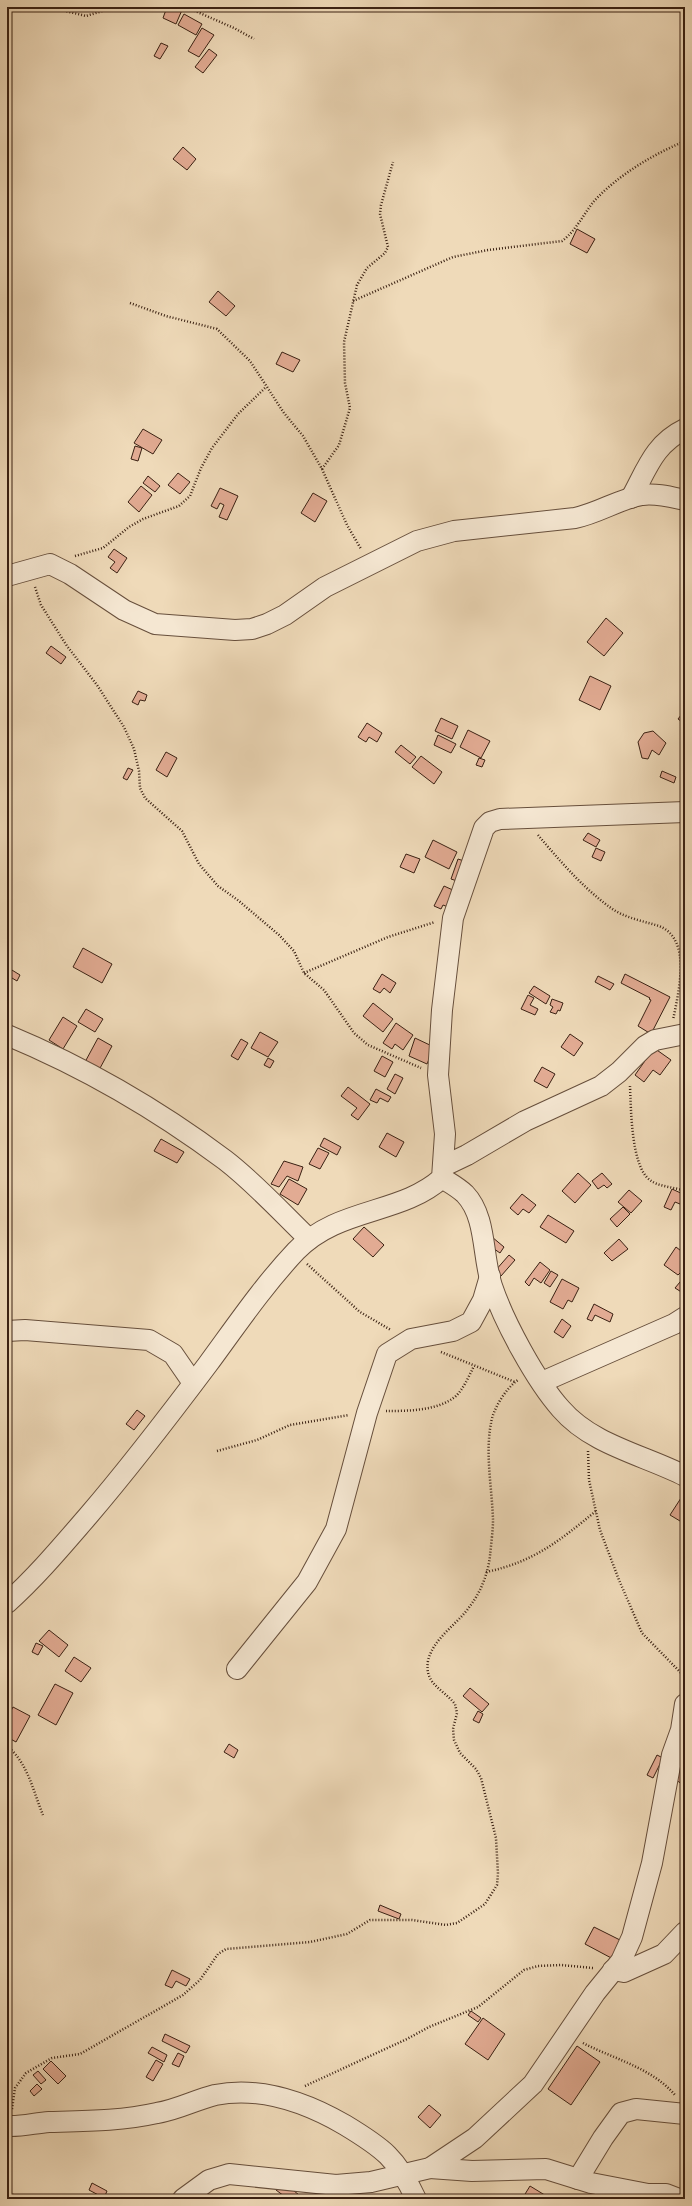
<svg xmlns="http://www.w3.org/2000/svg" width="692" height="2206" viewBox="0 0 692 2206" font-family="'Gentium Book Plus',serif">
<style>
.building{fill:#e2ab93;stroke:#3a2113}
.lines{fill:none;stroke-linecap:round;stroke-linejoin:round}
.minor-casing{stroke:#674f3c;stroke-width:22}
.path{stroke:#3a2113;stroke-width:2.5;stroke-dasharray:1 2;stroke-linecap:butt}
.minor{stroke:#f5e7d2;stroke-width:20}
</style>
<rect width="100%" height="100%" fill="#efdab9"/>
<filter id="stains"><feTurbulence type="fractalNoise" baseFrequency=".005" numOctaves="4"/><feColorMatrix values="0 0 0 0 .2 0 0 0 0 .09 0 0 0 0 .02 0 0 0 .5 -.17"/></filter>
<radialGradient id="worn" r=".72"><stop offset=".6" stop-color="#630" stop-opacity="0"/><stop offset="1" stop-color="#630" stop-opacity=".3"/></radialGradient>
<g class="building">
<path d="M 167,7 L 182,10 L 176,24 L 163,18 Z"/>
<path d="M 184,14 L 202,24 L 196,35 L 178,25 Z"/>
<path d="M 202,28 L 214,35 L 199,57 L 188,51 Z"/>
<path d="M 161,43 L 168,46 L 160,59 L 154,56 Z"/>
<path d="M 209,49 L 217,55 L 203,73 L 195,67 Z"/>
<path d="M 183,147 L 196,159 L 187,170 L 173,159 Z"/>
<path d="M 577,229 L 595,239 L 587,253 L 570,244 Z"/>
<path d="M 218,291 L 235,306 L 226,316 L 209,302 Z"/>
<path d="M 282,352 L 300,360 L 293,372 L 276,364 Z"/>
<path d="M 143,429 L 162,440 L 153,454 L 134,443 Z"/>
<path d="M 135,446 L 142,448 L 138,461 L 131,459 Z"/>
<path d="M 178,473 L 190,482 L 180,494 L 168,485 Z"/>
<path d="M 148,476 L 160,486 L 155,492 L 143,483 Z"/>
<path d="M 141,486 L 152,495 L 139,512 L 128,502 Z"/>
<path d="M 220,488 L 238,496 L 227,520 L 219,517 L 224,505 L 220,503 L 217,509 L 211,506 Z"/>
<path d="M 313,493 L 327,501 L 315,522 L 301,513 Z"/>
<path d="M 114,549 L 127,558 L 117,573 L 110,568 L 115,562 L 108,557 Z"/>
<path d="M 606,618 L 623,633 L 604,656 L 587,642 Z"/>
<path d="M 51,646 L 66,657 L 61,664 L 46,653 Z"/>
<path d="M 590,676 L 611,686 L 600,710 L 579,700 Z"/>
<path d="M 138,691 L 147,695 L 145,701 L 140,700 L 138,705 L 132,702 Z"/>
<path d="M 685,710 L 685,724 L 678,719 Z"/>
<path d="M 441,718 L 458,726 L 452,739 L 435,731 Z"/>
<path d="M 367,723 L 382,733 L 377,742 L 369,737 L 366,742 L 358,737 Z"/>
<path d="M 468,730 L 490,741 L 481,758 L 460,747 Z"/>
<path d="M 653,731 L 666,743 L 659,755 L 652,750 L 648,759 L 642,758 L 638,742 L 644,733 Z"/>
<path d="M 438,735 L 456,744 L 451,753 L 434,745 Z"/>
<path d="M 401,745 L 416,757 L 410,764 L 395,752 Z"/>
<path d="M 166,752 L 177,758 L 167,777 L 156,770 Z"/>
<path d="M 421,756 L 442,772 L 434,784 L 412,767 Z"/>
<path d="M 479,758 L 485,760 L 482,767 L 476,765 Z"/>
<path d="M 128,768 L 133,770 L 127,780 L 123,778 Z"/>
<path d="M 662,771 L 676,777 L 674,783 L 660,777 Z"/>
<path d="M 588,833 L 600,840 L 596,847 L 583,840 Z"/>
<path d="M 433,840 L 457,852 L 449,869 L 425,857 Z"/>
<path d="M 596,848 L 605,852 L 601,861 L 592,857 Z"/>
<path d="M 406,854 L 420,859 L 414,873 L 400,867 Z"/>
<path d="M 458,859 L 467,862 L 460,882 L 451,879 Z"/>
<path d="M 444,886 L 455,891 L 448,907 L 443,905 L 441,909 L 434,906 Z"/>
<path d="M 83,948 L 112,964 L 102,983 L 73,967 Z"/>
<path d="M 7,967 L 20,975 L 17,981 L 7,975 Z"/>
<path d="M 382,974 L 396,983 L 390,993 L 384,988 L 380,993 L 373,989 Z"/>
<path d="M 625,974 L 670,997 L 651,1034 L 638,1026 L 651,1000 L 649,999 L 650,998 L 621,983 Z"/>
<path d="M 598,976 L 614,984 L 610,990 L 595,982 Z"/>
<path d="M 534,986 L 550,996 L 546,1004 L 529,993 Z"/>
<path d="M 528,995 L 534,998 L 530,1005 L 538,1009 L 535,1015 L 521,1009 Z"/>
<path d="M 552,999 L 563,1003 L 560,1011 L 558,1010 L 556,1014 L 550,1012 L 553,1007 L 550,1005 Z"/>
<path d="M 373,1003 L 393,1019 L 383,1032 L 363,1016 Z"/>
<path d="M 86,1009 L 103,1019 L 95,1032 L 78,1022 Z"/>
<path d="M 63,1017 L 77,1026 L 63,1049 L 49,1040 Z"/>
<path d="M 396,1023 L 413,1035 L 403,1050 L 395,1044 L 392,1049 L 383,1043 Z"/>
<path d="M 260,1032 L 278,1042 L 268,1057 L 251,1048 Z"/>
<path d="M 570,1034 L 583,1043 L 574,1056 L 561,1047 Z"/>
<path d="M 98,1038 L 112,1046 L 99,1070 L 85,1062 Z"/>
<path d="M 415,1038 L 434,1047 L 427,1064 L 409,1056 Z"/>
<path d="M 241,1039 L 248,1043 L 238,1060 L 231,1056 Z"/>
<path d="M 654,1048 L 671,1060 L 660,1075 L 653,1070 L 644,1082 L 635,1075 Z"/>
<path d="M 382,1056 L 393,1062 L 385,1077 L 374,1071 Z"/>
<path d="M 268,1058 L 274,1061 L 270,1068 L 264,1065 Z"/>
<path d="M 542,1067 L 555,1074 L 547,1088 L 534,1081 Z"/>
<path d="M 395,1074 L 403,1078 L 395,1094 L 387,1089 Z"/>
<path d="M 348,1087 L 370,1104 L 358,1120 L 351,1115 L 357,1108 L 341,1096 Z"/>
<path d="M 376,1089 L 391,1097 L 388,1102 L 380,1098 L 377,1103 L 370,1100 Z"/>
<path d="M 387,1133 L 404,1142 L 396,1157 L 379,1147 Z"/>
<path d="M 324,1138 L 341,1147 L 337,1155 L 320,1146 Z"/>
<path d="M 161,1139 L 184,1152 L 177,1163 L 154,1151 Z"/>
<path d="M 318,1148 L 329,1153 L 320,1169 L 309,1164 Z"/>
<path d="M 284,1161 L 303,1167 L 298,1181 L 287,1176 L 279,1187 L 271,1184 Z"/>
<path d="M 578,1173 L 591,1185 L 575,1203 L 562,1191 Z"/>
<path d="M 602,1173 L 612,1184 L 607,1188 L 604,1185 L 598,1189 L 592,1181 Z"/>
<path d="M 289,1179 L 307,1189 L 298,1205 L 280,1194 Z"/>
<path d="M 672,1189 L 685,1195 L 685,1206 L 675,1202 L 671,1210 L 664,1207 Z"/>
<path d="M 629,1190 L 642,1201 L 631,1213 L 618,1202 Z"/>
<path d="M 522,1194 L 536,1205 L 529,1213 L 523,1209 L 518,1215 L 510,1208 Z"/>
<path d="M 623,1207 L 630,1214 L 617,1227 L 610,1219 Z"/>
<path d="M 548,1215 L 574,1231 L 566,1243 L 540,1227 Z"/>
<path d="M 364,1227 L 384,1245 L 373,1257 L 353,1239 Z"/>
<path d="M 492,1237 L 504,1247 L 500,1253 L 487,1244 Z"/>
<path d="M 619,1239 L 628,1249 L 612,1261 L 604,1253 Z"/>
<path d="M 676,1247 L 685,1254 L 684,1275 L 680,1273 L 678,1275 L 664,1265 Z"/>
<path d="M 509,1255 L 515,1260 L 501,1276 L 495,1271 Z"/>
<path d="M 540,1262 L 550,1270 L 541,1283 L 534,1278 L 529,1286 L 525,1282 Z"/>
<path d="M 551,1271 L 558,1275 L 550,1287 L 544,1283 Z"/>
<path d="M 685,1276 L 685,1290 L 683,1293 L 675,1288 Z"/>
<path d="M 562,1279 L 579,1288 L 572,1302 L 568,1300 L 563,1309 L 550,1302 Z"/>
<path d="M 594,1304 L 613,1314 L 610,1322 L 595,1315 L 592,1321 L 587,1319 Z"/>
<path d="M 562,1319 L 571,1326 L 563,1338 L 554,1332 Z"/>
<path d="M 137,1410 L 145,1416 L 134,1430 L 126,1424 Z"/>
<path d="M 681,1498 L 685,1500 L 685,1524 L 670,1515 Z"/>
<path d="M 49,1630 L 68,1645 L 59,1657 L 39,1641 Z"/>
<path d="M 36,1643 L 43,1646 L 38,1655 L 32,1652 Z"/>
<path d="M 74,1657 L 91,1668 L 81,1682 L 65,1671 Z"/>
<path d="M 55,1684 L 73,1693 L 56,1725 L 38,1715 Z"/>
<path d="M 470,1688 L 489,1704 L 482,1712 L 463,1696 Z"/>
<path d="M 13,1707 L 30,1716 L 16,1742 L 7,1737 L 7,1718 Z"/>
<path d="M 478,1711 L 483,1714 L 479,1723 L 473,1720 Z"/>
<path d="M 229,1744 L 238,1750 L 234,1758 L 224,1752 Z"/>
<path d="M 657,1755 L 663,1758 L 653,1778 L 647,1775 Z"/>
<path d="M 681,1766 L 685,1769 L 685,1786 L 673,1778 Z"/>
<path d="M 380,1905 L 401,1914 L 399,1919 L 378,1911 Z"/>
<path d="M 594,1927 L 624,1942 L 615,1960 L 585,1944 Z"/>
<path d="M 172,1970 L 190,1979 L 186,1986 L 176,1981 L 172,1988 L 165,1985 Z"/>
<path d="M 471,2011 L 481,2018 L 478,2022 L 468,2015 Z"/>
<path d="M 483,2018 L 505,2034 L 488,2060 L 465,2044 Z"/>
<path d="M 165,2034 L 190,2046 L 186,2053 L 162,2041 Z"/>
<path d="M 577,2046 L 600,2062 L 571,2105 L 548,2089 Z"/>
<path d="M 152,2047 L 167,2055 L 164,2062 L 148,2053 Z"/>
<path d="M 178,2053 L 184,2056 L 179,2067 L 172,2064 Z"/>
<path d="M 156,2060 L 163,2064 L 153,2081 L 146,2077 Z"/>
<path d="M 51,2061 L 66,2076 L 58,2084 L 43,2069 Z"/>
<path d="M 38,2071 L 46,2080 L 41,2084 L 33,2075 Z"/>
<path d="M 37,2084 L 42,2089 L 34,2096 L 30,2091 Z"/>
<path d="M 429,2105 L 441,2115 L 430,2128 L 418,2117 Z"/>
<path d="M 283,2182 L 304,2199 L 288,2199 L 276,2190 Z"/>
<path d="M 92,2183 L 107,2191 L 104,2198 L 89,2190 Z"/>
<path d="M 530,2186 L 548,2197 L 546,2199 L 522,2199 Z"/>
</g>
<g class="lines">
<defs>
<g id="minor">
<path d="M 631,498 C 647,469 654,444 685,429"/>
<path d="M 7,576 L 50,564 L 70,574 L 124,610 L 155,624 L 235,630 L 252,629 L 267,624 L 285,615 L 325,587 L 417,541 L 454,531 L 575,518 C 599,513 619,499 642,495 C 657,493 671,497 685,500"/>
<path d="M 7,1035 C 84,1067 158,1110 225,1160 C 255,1183 282,1213 309,1239"/>
<path d="M 444,1166 L 467,1155 L 525,1121 L 601,1086 L 619,1072 L 645,1046 L 655,1040 L 685,1034"/>
<path d="M 442,1178 C 450,1183 459,1188 465,1194 C 487,1217 482,1257 492,1286 C 504,1322 536,1381 561,1409 C 592,1445 644,1455 685,1476"/>
<path d="M 7,1331 L 25,1330 L 149,1340 L 173,1354 L 193,1383"/>
<path d="M 542,1382 L 674,1324 L 685,1317"/>
<path d="M 7,1603 C 37,1576 62,1546 88,1516 C 130,1467 169,1416 208,1364 C 236,1326 263,1286 296,1251 C 338,1207 401,1215 442,1178 L 445,1134 L 438,1075 L 442,1010 L 453,918 L 484,828 L 490,822 L 500,819 L 685,812"/>
<path d="M 237,1669 L 307,1582 L 336,1529 L 367,1413 L 387,1354 L 411,1339 L 453,1331 L 471,1322 L 483,1300 L 490,1276"/>
<path d="M 613,1970 L 624,1972 L 664,1954 L 685,1932"/>
<path d="M 7,2126 C 21,2127 35,2123 49,2122 C 86,2121 121,2121 157,2113 C 177,2110 195,2100 215,2095 C 260,2086 307,2103 345,2125 C 383,2148 397,2158 416,2199"/>
<path d="M 430,2168 L 472,2171 L 546,2169 L 591,2183 L 648,2194 L 666,2194 L 679,2199"/>
<path d="M 578,2179 L 603,2138 L 621,2113 L 636,2109 L 685,2114"/>
<path d="M 183,2199 L 209,2180 L 229,2174 L 336,2185 L 371,2182 L 430,2168 L 475,2138 L 533,2084 L 595,1993 L 621,1961 L 632,1937 L 652,1863 L 672,1755 L 681,1730 L 685,1704"/>
</g>
</defs>
<use href="#minor" class="minor-casing"/>
<g class="path">
<path d="M 49,7 L 86,16 L 109,9 L 125,7"/>
<path d="M 186,7 L 234,28 L 254,39"/>
<path d="M 353,301 L 453,257 L 488,250 L 562,241 C 576,231 584,213 595,200 C 620,174 652,155 685,141"/>
<path d="M 130,303 L 166,316 L 217,329 L 250,361 L 284,413 L 303,436 L 322,469 L 347,525 L 361,549"/>
<path d="M 322,469 L 339,445 L 350,408 L 345,383 L 344,342 L 357,285 L 367,268 L 385,253 L 388,247 L 380,214 L 381,205 L 393,162"/>
<path d="M 75,556 L 103,548 L 129,527 L 143,519 L 179,506 L 190,496 L 201,468 L 212,448 L 238,414 L 266,387"/>
<path d="M 35,587 L 41,605 L 67,646 L 97,685 L 124,727 L 134,749 L 139,771 L 140,788 L 145,798 L 182,831 L 199,864 L 218,886 L 239,901 L 279,935 L 294,951 L 304,973 L 324,990 L 354,1033 L 368,1045 L 421,1068"/>
<path d="M 538,835 C 559,860 584,889 611,908 C 625,918 643,921 659,926 C 692,939 679,990 673,1020"/>
<path d="M 304,973 L 388,937 L 435,922"/>
<path d="M 630,1086 C 631,1108 631,1167 650,1180 C 659,1187 674,1187 685,1191"/>
<path d="M 307,1264 L 360,1312 L 391,1330"/>
<path d="M 441,1352 L 515,1382"/>
<path d="M 386,1411 C 408,1411 438,1411 456,1396 C 464,1388 469,1376 474,1366"/>
<path d="M 217,1451 L 257,1440 L 290,1425 L 349,1415"/>
<path d="M 588,1451 L 589,1480 L 600,1530 L 619,1580 L 642,1633 L 685,1677"/>
<path d="M 486,1572 C 534,1562 559,1541 596,1511"/>
<path d="M 7,1746 C 28,1763 33,1791 43,1815"/>
<path d="M 583,2043 C 614,2059 652,2068 675,2095"/>
<path d="M 305,2086 L 407,2039 L 429,2027 L 478,2007 L 524,1970 L 538,1966 L 561,1965 L 593,1968"/>
<path d="M 12,2109 L 15,2088 L 26,2073 L 52,2058 L 80,2054 L 183,1995 L 200,1980 L 218,1954 L 226,1949 L 310,1942 L 347,1934 L 370,1920 L 412,1920 L 446,1925 L 457,1923 L 485,1904 L 497,1885 L 498,1874 L 496,1838 L 481,1778 L 476,1769 L 460,1753 L 454,1740 L 453,1729 L 457,1713 L 455,1704 C 443,1689 424,1684 428,1661 C 433,1638 458,1624 470,1606 C 481,1592 488,1573 490,1556 C 491,1544 493,1531 493,1520 C 492,1488 485,1454 491,1423 C 493,1409 506,1388 518,1380"/>
<path d="M 7,2192 L 21,2199"/>
</g>
<use href="#minor" class="minor"/>
</g>
<rect width="692" height="2206" fill="none" stroke="#efdab9" stroke-width="24"/>
<rect x="8" y="8" width="676" height="2190" fill="none" stroke="#3a2113" stroke-width="2"/>
<rect x="12" y="12" width="668" height="2182" fill="none" stroke="#3a2113"/>
<rect width="100%" height="100%" filter="url(#stains)"/>
<rect width="100%" height="100%" fill="url(#worn)"/>
</svg>
